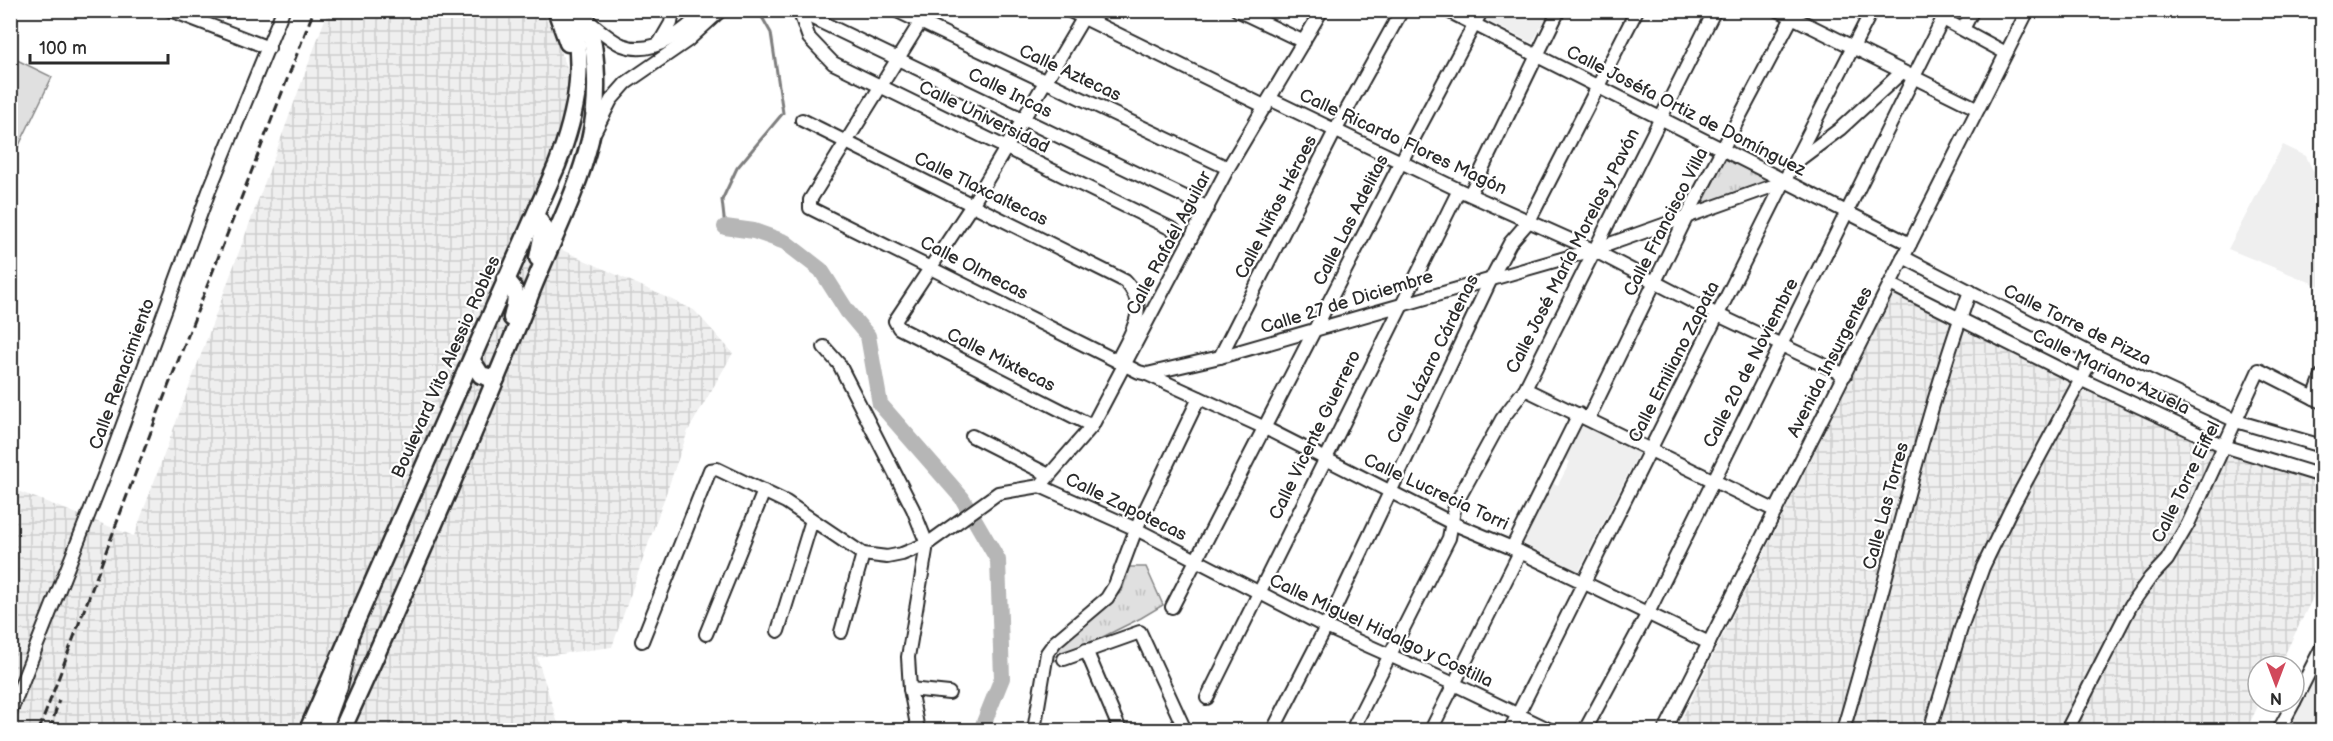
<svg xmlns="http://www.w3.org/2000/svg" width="2333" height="741" viewBox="0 0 2333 741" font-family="'Balsamiq Sans',sans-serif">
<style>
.built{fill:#efefef}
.industrial{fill:url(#industrial-grid)}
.green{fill:#e0e0e0;stroke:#868686;stroke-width:1.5}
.park{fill:url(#park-tufts);stroke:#868686;stroke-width:1.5}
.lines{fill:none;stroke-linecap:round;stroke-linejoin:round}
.stream{stroke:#7e7e7e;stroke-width:3}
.river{stroke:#b6b6b6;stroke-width:16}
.minor-casing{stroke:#2b2b2b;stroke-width:16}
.major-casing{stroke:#2b2b2b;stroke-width:21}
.highway-casing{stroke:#2b2b2b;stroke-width:22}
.minor{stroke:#fff;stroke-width:12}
.major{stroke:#fff;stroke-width:16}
.highway{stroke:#fff;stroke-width:18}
.rail{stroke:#2b2b2b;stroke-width:3;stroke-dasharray:9 4.5;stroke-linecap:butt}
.labels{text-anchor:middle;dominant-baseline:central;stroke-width:4.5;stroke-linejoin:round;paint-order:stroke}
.street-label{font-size:18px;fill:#2b2b2b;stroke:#fff}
</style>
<defs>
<pattern id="industrial-grid" width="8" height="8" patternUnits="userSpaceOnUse" patternTransform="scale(1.5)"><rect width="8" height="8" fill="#efefef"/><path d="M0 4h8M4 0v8" fill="none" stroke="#cdcdcd"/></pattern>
<pattern id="park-tufts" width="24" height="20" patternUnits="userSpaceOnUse" patternTransform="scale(1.5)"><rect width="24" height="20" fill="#e0e0e0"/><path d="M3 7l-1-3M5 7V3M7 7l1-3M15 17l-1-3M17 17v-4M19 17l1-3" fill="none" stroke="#c0c0c0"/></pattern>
</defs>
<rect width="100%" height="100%" fill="#fff"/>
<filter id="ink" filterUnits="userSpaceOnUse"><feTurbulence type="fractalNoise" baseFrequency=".0167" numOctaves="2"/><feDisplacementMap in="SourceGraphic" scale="12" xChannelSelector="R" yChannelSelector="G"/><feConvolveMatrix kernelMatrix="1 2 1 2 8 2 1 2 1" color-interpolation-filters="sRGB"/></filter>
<g filter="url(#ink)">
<g class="built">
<path d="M 1486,11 L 1550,11 L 1532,43 L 1482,18 Z"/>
<path d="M 2283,145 L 2306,156 L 2313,171 L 2322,180 L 2322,287 L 2228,249 Z"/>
<path d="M 1582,424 L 1639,452 L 1579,571 L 1522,543 L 1552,483 L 1558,485 L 1570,462 L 1564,458 Z"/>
<path d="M 2318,672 L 2322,675 L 2322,730 L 2288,730 Z"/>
</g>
<g class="industrial">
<path d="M 328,11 L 541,11 L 551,27 L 574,85 L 569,122 L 525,233 L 694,310 L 733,353 L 688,431 L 612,647 L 537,657 L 560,730 L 11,730 L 10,488 L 134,536 Z"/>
<path d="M 1895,291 L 2068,375 L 2322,485 L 2322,579 L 2279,666 L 2258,666 L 2258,702 L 2260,702 L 2246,730 L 1676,730 Z"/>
</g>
<path class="green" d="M 11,57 L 52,77 L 11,162 Z"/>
<g class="park">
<path d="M 1725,158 L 1773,181 L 1702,205 Z"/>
<path d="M 1129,567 L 1146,567 L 1163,605 L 1141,618 L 1050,663 L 1049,654 L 1122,591 Z"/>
</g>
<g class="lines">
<path class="stream" d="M 725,227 L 722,200 L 737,168 L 783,113 L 771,33 L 758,10"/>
<path class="river" d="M 725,227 L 754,231 L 785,242 L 821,270 L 847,311 L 868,336 L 880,404 L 962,498 L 998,560 L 1002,678 L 981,730"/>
<defs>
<g id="minor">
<path d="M 170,10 L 269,48"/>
<path d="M 796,10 L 1208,208"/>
<path d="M 895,10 L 1228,168"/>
<path d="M 928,10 L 810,200 L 810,208 L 1139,372 L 1147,374 L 1220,357 L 1593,250 L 1784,182"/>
<path d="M 1068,10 L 1266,107"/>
<path d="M 1088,10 L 972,205 L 895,321 L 899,328 L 1092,426"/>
<path d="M 1237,10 L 1304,42"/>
<path d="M 1446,10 L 1910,244"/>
<path d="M 1778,10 L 1978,109"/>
<path d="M 800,13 L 809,38 L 833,63 L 1174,230"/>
<path d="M 1943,19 L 2006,53"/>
<path d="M 587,20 C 598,28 610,40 622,45 C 653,57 685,31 705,10"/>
<path d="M 1963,29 L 1973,10"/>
<path d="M 660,42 L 671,23 L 673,10"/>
<path d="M 1270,99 L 1459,190 L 1593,250 L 1718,315 L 1845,375"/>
<path d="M 802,120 L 1125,281 C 1151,308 1131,332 1117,361"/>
<path d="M 595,131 L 611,100 L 626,83 L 687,41 L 721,10"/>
<path d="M 1796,162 L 1840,129 L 1902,72"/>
<path d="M 1470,194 L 1559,10"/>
<path d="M 1903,257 L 2094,355 L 2236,421 L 2322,446"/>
<path d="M 1890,284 L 2080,379 L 2224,446 L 2322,476"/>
<path d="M 824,347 L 839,364 L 913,509 L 927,544"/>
<path d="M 1220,357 L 1335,131 L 1402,10"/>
<path d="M 1147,374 L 1263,427 L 1452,523 L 1512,548 L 1709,643"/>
<path d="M 1525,389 L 1776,511"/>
<path d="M 2314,398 L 2322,376"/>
<path d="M 1588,419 L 1687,216 L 1796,10"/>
<path d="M 972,436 L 1049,475"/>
<path d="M 1040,486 L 1136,529 L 1326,627 L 1454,684 L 1550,730"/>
<path d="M 1040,486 L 1092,426 L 1228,168 L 1322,10"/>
<path d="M 1512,548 L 1579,414"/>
<path d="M 1172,607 L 1401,162 L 1482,10"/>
<path d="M 778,631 L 812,520"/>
<path d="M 841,632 L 863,554"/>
<path d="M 706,634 L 764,491"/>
<path d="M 642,641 L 710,470 L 717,469 L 786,502 L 863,554 L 887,557 L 902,554 L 927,544 L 998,493 L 1040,486"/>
<path d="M 1086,650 L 1120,730"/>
<path d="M 1064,659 L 1140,632 L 1185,730"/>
<path d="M 910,689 L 949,693"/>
<path d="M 1207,698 L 1459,190"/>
<path d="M 2294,702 L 2322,647"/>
<path d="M 10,713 L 105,473 L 209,191 L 283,10"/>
<path d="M 918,730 L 910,689 L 908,657 L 927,544"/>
<path d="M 1034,730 L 1047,653 L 1055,642 L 1107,598 L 1115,585 L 1136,529 L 1199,398"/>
<path d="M 1273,730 L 1326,627 L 1492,277 L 1510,243 L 1529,221 L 1637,10"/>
<path d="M 1352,730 L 1449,538 L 1455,505 L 1502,419 L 1525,389 L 1715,10"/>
<path d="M 1431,730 L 1520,552"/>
<path d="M 1510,730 L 1784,182 L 1872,10"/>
<path d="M 1585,730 L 1648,613 L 1947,10"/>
<path d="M 1665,730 L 2028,10"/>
<path d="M 1843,730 C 1887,585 1918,435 1970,291"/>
<path d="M 1930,730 L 1962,625 L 1983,567 L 2011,509 L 2094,355"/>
<path d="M 2067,730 L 2131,605 L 2150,578 L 2167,560 L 2188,524 L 2259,370 L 2322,402"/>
<path d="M 2279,730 L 2294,702"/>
</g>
<g id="major">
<path d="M 556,10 L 568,43"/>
<path d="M 536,216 L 544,228 L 538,258"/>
<path d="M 505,280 C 520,290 516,302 512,318"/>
<path d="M 472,361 L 481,375 L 496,379"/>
<path d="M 308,730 L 557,165 C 576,115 588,63 569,10"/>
<path d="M 342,730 C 407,587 471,443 529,297 C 549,245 577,195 590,140 C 599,102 599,47 583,10"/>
</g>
<path id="highway" d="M 322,730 L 338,686 L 349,639"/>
</defs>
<use href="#minor" class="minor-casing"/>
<use href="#major" class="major-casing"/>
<use href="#highway" class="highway-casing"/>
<use href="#minor" class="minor"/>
<use href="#major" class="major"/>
<use href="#highway" class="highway"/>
<g class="rail">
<path d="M 39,730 L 161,405 L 314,10"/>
<path d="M 50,730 L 59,700"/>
</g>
</g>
</g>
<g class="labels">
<g class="street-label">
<text transform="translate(1070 73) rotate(25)">Calle Aztecas</text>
<text transform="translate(1010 93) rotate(26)">Calle Incas</text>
<text transform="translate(1686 111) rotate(27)">Calle Joséfa Ortiz de Domínguez</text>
<text transform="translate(984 117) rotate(26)">Calle Universidad</text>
<text transform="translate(1403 142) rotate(25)">Calle Ricardo Flores Magón</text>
<text transform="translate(981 189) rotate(26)">Calle Tlaxcaltecas</text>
<text transform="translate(1276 207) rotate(-63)">Calle Niños Héroes</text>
<text transform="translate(1351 220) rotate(-63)">Calle Las Adelitas</text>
<text transform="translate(1666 222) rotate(-63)">Calle Francisco Villa</text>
<text transform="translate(1169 243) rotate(-62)">Calle Rafaél Aguilar</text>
<text transform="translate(1573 251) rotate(-63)">Calle José María Morelos y Pavón</text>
<text transform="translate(974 268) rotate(27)">Calle Olmecas</text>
<text transform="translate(1347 302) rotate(-17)">Calle 27 de Diciembre</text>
<text transform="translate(2077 325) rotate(26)">Calle Torre de Pizza</text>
<text transform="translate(1433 359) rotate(-64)">Calle Lázaro Cárdenas</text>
<text transform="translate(1001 360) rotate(27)">Calle Mixtecas</text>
<text transform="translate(1674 362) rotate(-63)">Calle Emiliano Zapata</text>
<text transform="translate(1830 362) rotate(-63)">Avenida Insurgentes</text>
<text transform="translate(1751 363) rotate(-63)">Calle 20 de Noviembre</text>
<text transform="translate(446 367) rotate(-66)">Boulevard Vito Alessio Robles</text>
<text transform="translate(2111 372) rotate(26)">Calle Mariano Azuela</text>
<text transform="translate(122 374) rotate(-70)">Calle Renacimiento</text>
<text transform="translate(1315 435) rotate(-64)">Calle Vicente Guerrero</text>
<text transform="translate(2186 482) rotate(-64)">Calle Torre Eiffel</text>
<text transform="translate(1436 492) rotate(25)">Calle Lucrecia Torri</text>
<text transform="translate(1886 506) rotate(-75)">Calle Las Torres</text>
<text transform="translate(1126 507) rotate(26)">Calle Zapotecas</text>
<text transform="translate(1381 631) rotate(25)">Calle Miguel Hidalgo y Costilla</text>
</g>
</g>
<rect width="2333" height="741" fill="none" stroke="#fff" stroke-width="36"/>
<rect x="18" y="18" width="2297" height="705" fill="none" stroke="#2b2b2b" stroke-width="2" filter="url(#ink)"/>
<g transform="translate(2276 684) rotate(180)"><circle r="28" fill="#ffffff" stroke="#aaaaaa" stroke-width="1.5"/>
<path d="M0-4.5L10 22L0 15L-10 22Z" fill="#d1495b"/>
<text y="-9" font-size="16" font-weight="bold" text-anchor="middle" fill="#2b2b2b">N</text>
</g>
<path d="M30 54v9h138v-9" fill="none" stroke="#2b2b2b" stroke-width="3"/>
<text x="39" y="54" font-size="18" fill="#2b2b2b" stroke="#ffffff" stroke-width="4.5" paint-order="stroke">100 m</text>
</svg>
